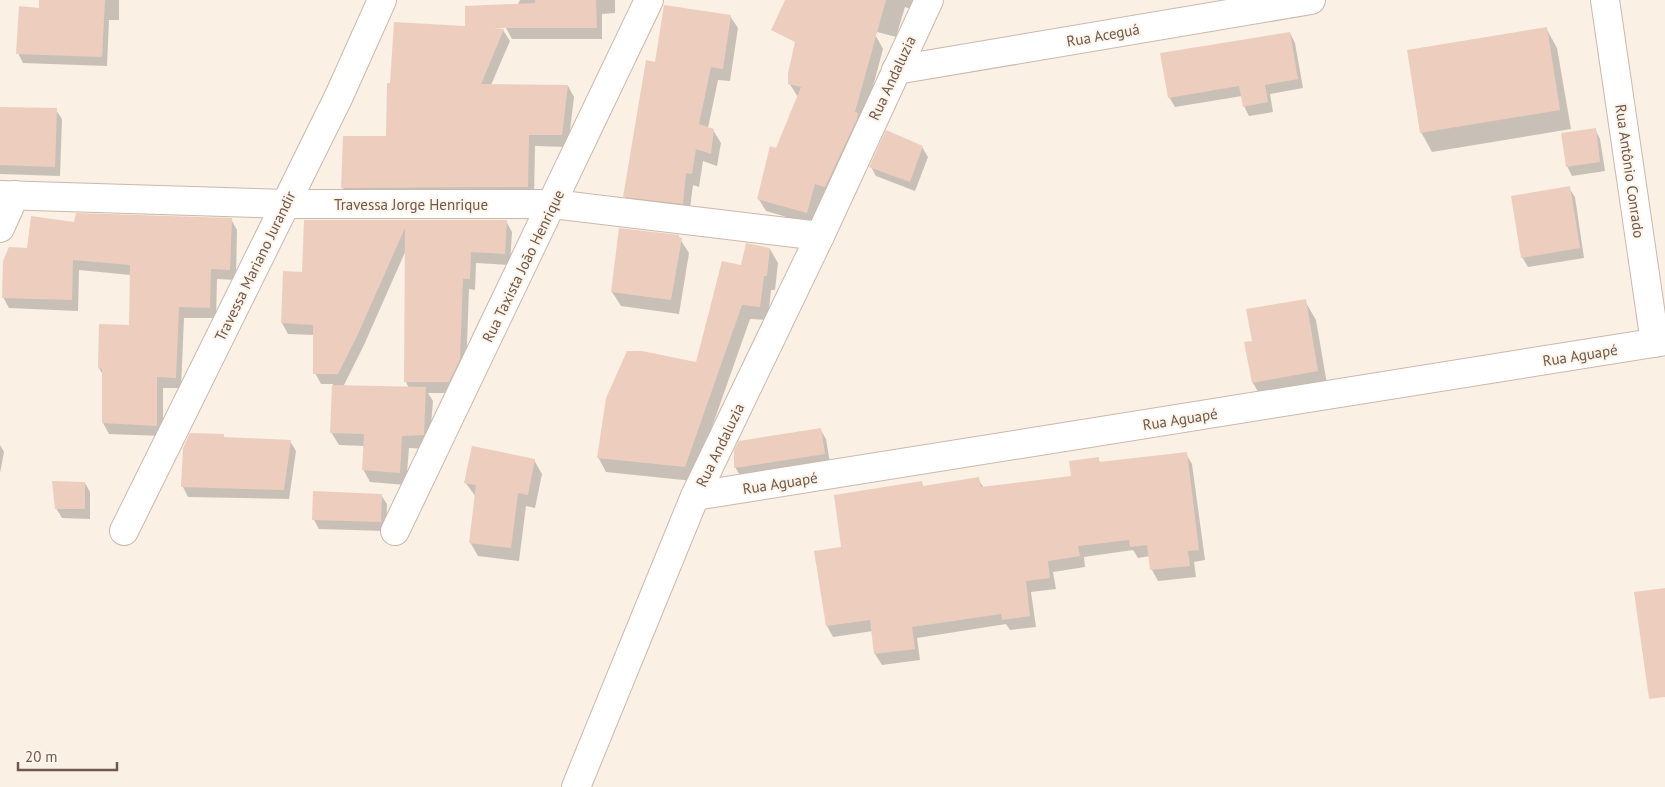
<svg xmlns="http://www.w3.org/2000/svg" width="1665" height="787" viewBox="0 0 1665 787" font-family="'PT Sans',sans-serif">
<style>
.shadow{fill:#0003;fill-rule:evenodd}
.building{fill:#edcebe}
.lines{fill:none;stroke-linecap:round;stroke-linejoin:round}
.minor-casing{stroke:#cab8ac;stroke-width:30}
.minor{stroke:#fff;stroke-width:28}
.labels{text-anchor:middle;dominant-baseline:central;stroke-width:4;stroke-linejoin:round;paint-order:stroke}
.street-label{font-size:15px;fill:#70574c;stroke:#fdf5ea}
</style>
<rect width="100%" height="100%" fill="#faf0e4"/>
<g class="shadow">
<path d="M 40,0 L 119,0 L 119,20 L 109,20 L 107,66 L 23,63 L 18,53 L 40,9 Z"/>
<path d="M 520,0 L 620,0 L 615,0 L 615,13 L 602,14 L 602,39 L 512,39 L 506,28 Z"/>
<path d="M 844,0 L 923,0 L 917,11 L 905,7 L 896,37 L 866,29 Z"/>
<path d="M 730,16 L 738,28 L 730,81 L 718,80 L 708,128 L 713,130 L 721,143 L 717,166 L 703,161 L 699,187 L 693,185 L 689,216 L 632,209 L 625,196 Z"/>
<path d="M 1546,28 L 1557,48 L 1571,129 L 1432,152 L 1421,132 Z"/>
<path d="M 503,30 L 510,41 L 491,85 L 568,86 L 574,97 L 568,147 L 535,146 L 534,198 L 349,199 L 343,188 L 344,137 L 388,137 L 391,85 Z"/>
<path d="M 1290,33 L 1295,43 L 1303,88 L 1270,94 L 1273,112 L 1249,116 L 1244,106 L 1242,96 L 1175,107 L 1169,97 Z"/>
<path d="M 876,36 L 883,49 L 863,124 L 833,199 L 822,196 L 814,225 L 766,211 L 758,198 L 798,97 L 789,83 Z"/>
<path d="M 0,108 L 56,110 L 62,119 L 60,176 L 0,174 Z"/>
<path d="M 1595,129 L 1600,139 L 1605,171 L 1572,176 L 1567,166 Z"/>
<path d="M 922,147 L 928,157 L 915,191 L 876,176 L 871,167 Z"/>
<path d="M 1569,188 L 1575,197 L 1584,258 L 1528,267 L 1522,257 Z"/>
<path d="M 231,219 L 237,230 L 236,280 L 217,279 L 216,318 L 184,318 L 181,388 L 163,388 L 163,436 L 109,434 L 103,423 L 103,375 L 99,368 L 130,326 L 131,275 L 79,270 L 78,311 L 9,308 L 3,297 L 28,250 L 75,223 Z"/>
<path d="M 306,221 L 506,221 L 512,232 L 510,265 L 476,263 L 475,290 L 469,289 L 466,370 L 455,393 L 428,393 L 433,401 L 429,449 L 409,448 L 406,485 L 370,482 L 363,469 L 365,446 L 339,445 L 331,432 L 333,384 L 321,384 L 315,373 L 314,335 L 288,334 L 282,323 L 284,272 L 303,274 ZM 406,250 L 406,382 L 409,388 L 343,387 L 364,345 Z"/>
<path d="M 680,239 L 689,253 L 679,314 L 621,306 L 612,292 Z"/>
<path d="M 747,244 L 770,249 L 778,263 L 775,290 L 771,290 L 768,320 L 750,319 L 693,481 L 606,472 L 598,457 L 697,364 L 742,266 Z"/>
<path d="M 1305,301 L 1316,320 L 1328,390 L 1264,402 L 1253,383 L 1253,342 Z"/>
<path d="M 820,429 L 826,439 L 830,463 L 741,477 L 735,467 Z"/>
<path d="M 223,435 L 225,439 L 290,441 L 296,451 L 289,499 L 188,497 L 183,487 L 184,448 Z"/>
<path d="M 0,445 L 4,452 L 0,473 Z"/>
<path d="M 1186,454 L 1192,464 L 1205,560 L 1194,562 L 1196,577 L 1158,581 L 1152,570 L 1150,556 L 1138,558 L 1133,550 L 1084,557 L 1085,567 L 1053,572 L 1056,589 L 1031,592 L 1036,627 L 1010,630 L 1006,624 L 917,638 L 920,660 L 882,665 L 875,654 L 873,631 L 833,637 L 827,626 L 816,552 L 843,548 L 921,482 L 924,487 L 978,479 L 984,488 L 1073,478 L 1098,459 L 1101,464 Z"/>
<path d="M 534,460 L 542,474 L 535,508 L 526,506 L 519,561 L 478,556 L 470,542 L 476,497 L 465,482 Z"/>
<path d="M 85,483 L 90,492 L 90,519 L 62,518 L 56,508 Z"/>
<path d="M 381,495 L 387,504 L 386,531 L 319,529 L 314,520 Z"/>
</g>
<g class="building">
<path d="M 39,0 L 105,0 L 102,57 L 16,54 L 19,6 L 39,8 Z"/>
<path d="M 535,0 L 596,0 L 597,28 L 494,28 L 504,29 L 481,84 L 568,85 L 562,135 L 529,135 L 528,187 L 341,188 L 343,136 L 386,136 L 387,83 L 390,83 L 394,22 L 465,26 L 465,6 L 535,3 Z"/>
<path d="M 785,0 L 886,0 L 855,112 L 858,113 L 857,119 L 825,187 L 815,184 L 807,213 L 757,199 L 770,146 L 776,148 L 801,87 L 788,84 L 788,73 L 795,42 L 771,30 Z"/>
<path d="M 664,5 L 731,15 L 723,69 L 711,67 L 699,124 L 714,129 L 711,154 L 696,149 L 692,174 L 686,173 L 683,204 L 623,197 L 646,60 L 655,62 Z"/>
<path d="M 1547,27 L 1560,110 L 1420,133 L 1407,50 Z"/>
<path d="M 1290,32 L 1298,79 L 1265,85 L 1268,102 L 1243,107 L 1239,86 L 1168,98 L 1160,53 Z"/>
<path d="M 0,107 L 57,108 L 55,167 L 0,165 Z"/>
<path d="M 1596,128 L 1600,162 L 1566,167 L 1561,133 Z"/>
<path d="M 886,130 L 923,146 L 910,182 L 869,167 Z"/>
<path d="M 1570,186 L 1580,248 L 1521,258 L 1511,196 Z"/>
<path d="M 76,213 L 232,218 L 230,270 L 211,269 L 210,308 L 179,307 L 176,378 L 157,377 L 157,426 L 102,423 L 102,369 L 98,368 L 99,324 L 129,325 L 130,265 L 73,260 L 72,300 L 2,298 L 3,261 L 9,247 L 27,248 L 31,216 L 74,222 Z"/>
<path d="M 304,220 L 507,220 L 505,254 L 471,252 L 470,279 L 463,279 L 460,359 L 449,382 L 404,382 L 405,228 L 358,334 L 338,374 L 313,374 L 313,325 L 281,323 L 283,271 L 302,272 Z"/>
<path d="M 619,228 L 679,235 L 679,237 L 682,238 L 671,300 L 611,292 Z"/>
<path d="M 746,243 L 770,248 L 767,276 L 764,276 L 760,307 L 742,305 L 685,467 L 597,458 L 606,398 L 627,351 L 642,351 L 696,362 L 722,261 L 741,265 Z"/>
<path d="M 1306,299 L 1318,371 L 1252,383 L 1244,342 L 1252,341 L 1246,309 Z"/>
<path d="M 332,385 L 426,387 L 424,435 L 402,436 L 400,473 L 362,470 L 364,434 L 330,433 Z"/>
<path d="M 821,428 L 825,454 L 734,468 L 734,450 L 739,441 Z"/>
<path d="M 190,433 L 224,434 L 224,437 L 291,440 L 284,490 L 181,487 L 183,448 Z"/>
<path d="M 472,446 L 535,459 L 528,495 L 518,493 L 511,548 L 469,543 L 476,485 L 464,483 Z"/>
<path d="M 1187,452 L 1199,550 L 1188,551 L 1190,566 L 1150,570 L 1147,545 L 1130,547 L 1129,540 L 1078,546 L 1080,556 L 1048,561 L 1050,578 L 1026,581 L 1030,616 L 1002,620 L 1001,614 L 912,627 L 915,649 L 874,654 L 870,620 L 826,626 L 814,551 L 841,547 L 834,495 L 922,481 L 923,486 L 979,477 L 981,487 L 1071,476 L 1069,461 L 1099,457 L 1099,462 Z"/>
<path d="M 52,481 L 85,482 L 85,509 L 55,509 Z"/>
<path d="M 313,491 L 382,494 L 381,522 L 312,520 Z"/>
<path d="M 1665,588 L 1665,697 L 1649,699 L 1634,592 Z"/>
</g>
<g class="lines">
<defs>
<g id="minor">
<path d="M 1605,0 L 1655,343"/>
<path d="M 896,70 L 1311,0"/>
<path d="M 0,195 L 286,204 L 553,204 L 820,236"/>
<path d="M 0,228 L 15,195"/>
<path d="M 695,496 L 1665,341"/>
<path d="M 124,531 L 339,96 L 382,0"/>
<path d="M 395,531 L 649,0"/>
<path d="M 576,787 L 695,496 L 820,236 L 929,0"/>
</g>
</defs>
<use href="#minor" class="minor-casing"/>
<use href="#minor" class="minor"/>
</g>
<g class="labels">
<g class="street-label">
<text transform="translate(1103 35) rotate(-10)">Rua Aceguá</text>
<text transform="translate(892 78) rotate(-65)">Rua Andaluzia</text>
<text transform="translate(1630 171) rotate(82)">Rua Antônio Conrado</text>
<text x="411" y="204">Travessa Jorge Henrique</text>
<text transform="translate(255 266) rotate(-64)">Travessa Mariano Jurandir</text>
<text transform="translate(523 266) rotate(-64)">Rua Taxista João Henrique</text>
<text transform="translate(1580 355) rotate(-9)">Rua Aguapé</text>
<text transform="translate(1180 419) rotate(-9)">Rua Aguapé</text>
<text transform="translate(720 445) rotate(-64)">Rua Andaluzia</text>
<text transform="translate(780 483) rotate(-9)">Rua Aguapé</text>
</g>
</g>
<path d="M18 762v8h99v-8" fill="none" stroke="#70574c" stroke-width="2.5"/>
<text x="25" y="762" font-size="15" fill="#70574c" stroke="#fdf5ea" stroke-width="4" paint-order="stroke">20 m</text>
</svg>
